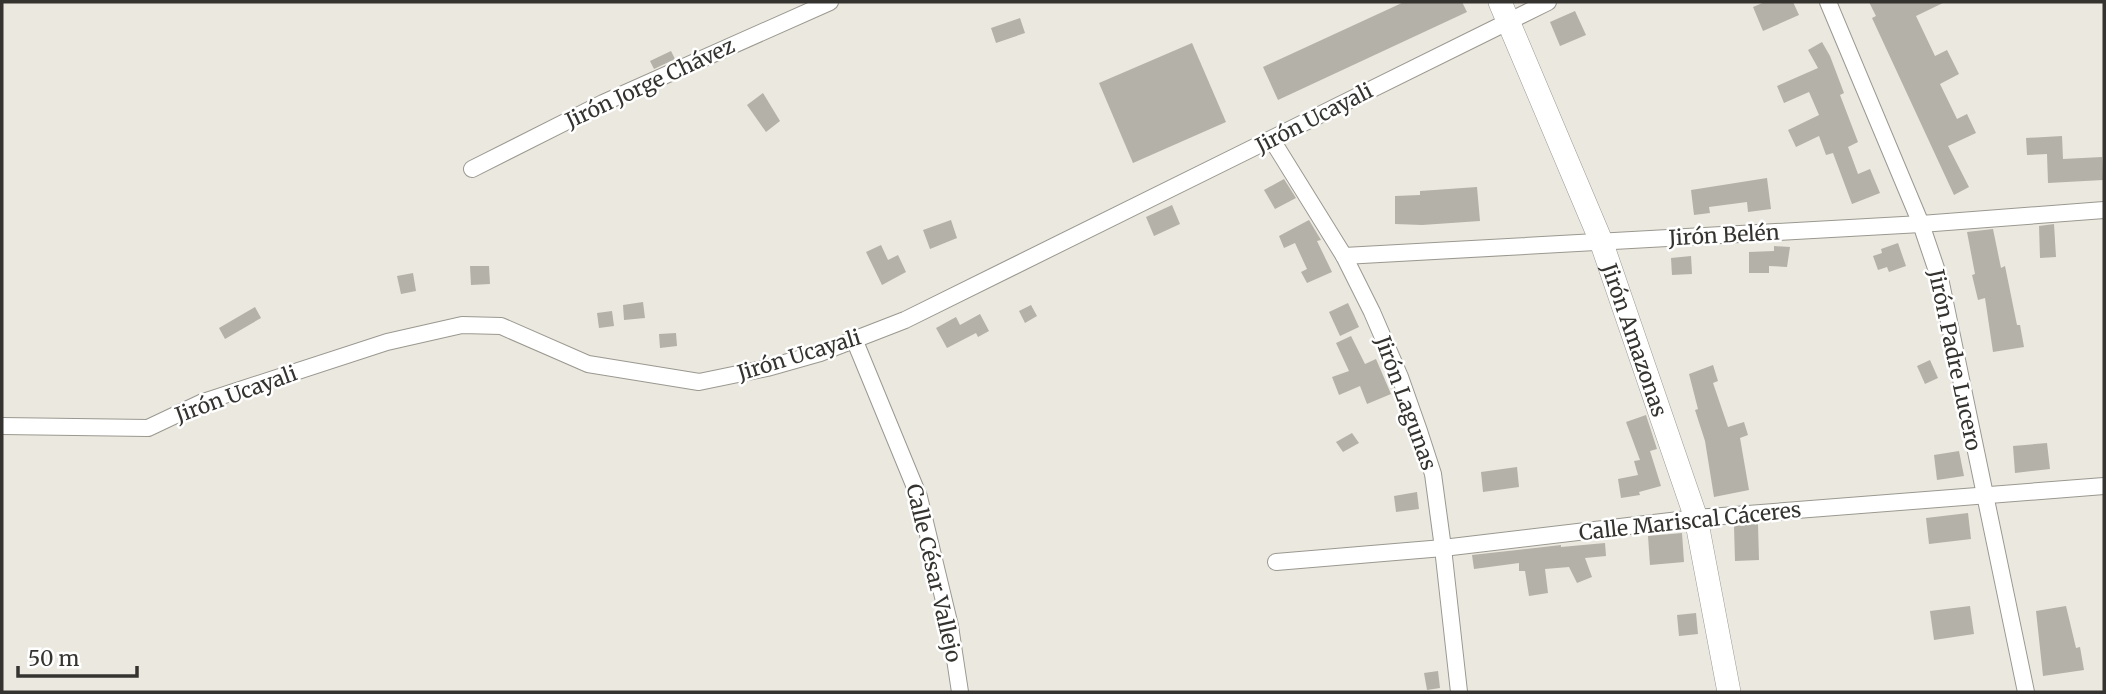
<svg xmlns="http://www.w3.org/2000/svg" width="2106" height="694" viewBox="0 0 2106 694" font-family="Merriweather,serif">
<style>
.building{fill:#b4b1a8}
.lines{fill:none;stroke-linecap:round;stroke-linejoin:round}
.street-casing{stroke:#9a988f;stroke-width:18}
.secondary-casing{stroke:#9a988f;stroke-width:24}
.street{stroke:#fff;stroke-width:16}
.secondary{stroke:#fff;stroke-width:23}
.labels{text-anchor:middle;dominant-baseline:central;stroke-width:5;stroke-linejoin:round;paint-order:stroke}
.street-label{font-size:21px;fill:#34332f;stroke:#fff}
</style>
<rect width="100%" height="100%" fill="#ebe8df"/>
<g class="building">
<path d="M 1404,2 L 1462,2 L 1467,12 L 1278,100 L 1263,67 Z"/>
<path d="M 1765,2 L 1793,2 L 1799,15 L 1763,31 L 1753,7 Z"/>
<path d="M 1869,2 L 1945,2 L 1916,16 L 1935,56 L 1947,50 L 1959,74 L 1940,84 L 1957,119 L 1967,114 L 1976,133 L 1948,146 L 1969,187 L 1954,195 L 1872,18 L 1876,16 Z"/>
<path d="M 1575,11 L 1586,35 L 1560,46 L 1550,22 Z"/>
<path d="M 1020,18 L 1025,33 L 996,43 L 991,28 Z"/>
<path d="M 1822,42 L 1830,56 L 1844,93 L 1840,95 L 1858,142 L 1848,147 L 1858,174 L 1870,169 L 1880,193 L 1852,204 L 1833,153 L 1826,155 L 1819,136 L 1796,147 L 1788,130 L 1819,115 L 1809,92 L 1784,103 L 1777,86 L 1818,68 L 1808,50 Z"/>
<path d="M 1192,43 L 1226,122 L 1133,163 L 1099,83 Z"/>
<path d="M 671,51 L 675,59 L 654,69 L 650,61 Z"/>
<path d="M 763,93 L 780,121 L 766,132 L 747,105 Z"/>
<path d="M 2062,136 L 2063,159 L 2102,157 L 2103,180 L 2048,183 L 2047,154 L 2027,155 L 2026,138 Z"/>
<path d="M 1767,178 L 1771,209 L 1748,212 L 1747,202 L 1709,207 L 1710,213 L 1694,215 L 1691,190 Z"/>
<path d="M 1284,179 L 1296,198 L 1275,209 L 1264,190 Z"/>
<path d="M 1477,187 L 1480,221 L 1422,225 L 1395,224 L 1395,196 L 1420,195 L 1420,191 Z"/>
<path d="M 1172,205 L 1180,224 L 1154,236 L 1146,217 Z"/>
<path d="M 951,220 L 957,238 L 930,249 L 923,230 Z"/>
<path d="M 1309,220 L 1321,240 L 1317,241 L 1332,272 L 1307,283 L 1301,272 L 1307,269 L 1295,243 L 1284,248 L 1279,236 Z"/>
<path d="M 2054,224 L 2056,257 L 2040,258 L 2039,226 Z"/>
<path d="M 1993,229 L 2001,268 L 2005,266 L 2017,325 L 2020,325 L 2024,347 L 1993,352 L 1985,298 L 1978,300 L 1972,275 L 1975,274 L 1967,232 Z"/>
<path d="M 1898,243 L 1906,266 L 1889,272 L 1887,267 L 1878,270 L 1873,256 L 1882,253 L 1881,249 Z"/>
<path d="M 881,245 L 888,260 L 898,255 L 906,272 L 882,285 L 866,252 Z"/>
<path d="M 1774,246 L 1790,247 L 1787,267 L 1769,266 L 1769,273 L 1749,273 L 1749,252 L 1774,251 Z"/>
<path d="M 1691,256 L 1692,274 L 1672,275 L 1671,258 Z"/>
<path d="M 470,266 L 489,266 L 490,284 L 471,285 Z"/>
<path d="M 413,273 L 416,291 L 401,294 L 397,276 Z"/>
<path d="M 643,302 L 645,318 L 624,320 L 623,305 Z"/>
<path d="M 1348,303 L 1359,327 L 1340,336 L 1329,312 Z"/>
<path d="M 1031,305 L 1037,316 L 1025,323 L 1019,311 Z"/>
<path d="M 255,307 L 261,318 L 225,339 L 219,328 Z"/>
<path d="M 612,311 L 614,326 L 599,328 L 597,313 Z"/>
<path d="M 980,314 L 989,331 L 978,337 L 976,333 L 947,348 L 936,328 L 956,317 L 960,325 Z"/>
<path d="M 676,333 L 677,346 L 660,348 L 659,334 Z"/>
<path d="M 1351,336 L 1365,364 L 1376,359 L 1391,394 L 1367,404 L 1360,386 L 1339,395 L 1332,377 L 1349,371 L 1336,343 Z"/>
<path d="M 1930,360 L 1938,378 L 1925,384 L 1917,366 Z"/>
<path d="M 1713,365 L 1718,381 L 1713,383 L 1728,427 L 1744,422 L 1748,435 L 1740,438 L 1749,490 L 1714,497 L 1705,441 L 1695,410 L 1698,409 L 1689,374 Z"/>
<path d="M 1646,415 L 1657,449 L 1650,451 L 1661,486 L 1639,492 L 1640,495 L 1621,498 L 1618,479 L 1638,475 L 1634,461 L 1640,460 L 1626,422 Z"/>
<path d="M 1352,433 L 1359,443 L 1343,452 L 1336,442 Z"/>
<path d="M 2047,443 L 2050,469 L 2015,473 L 2013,446 Z"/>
<path d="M 1959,451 L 1964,476 L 1937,480 L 1934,455 Z"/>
<path d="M 1517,467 L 1519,487 L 1483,492 L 1481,472 Z"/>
<path d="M 1417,492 L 1419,509 L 1396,512 L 1394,496 Z"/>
<path d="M 1968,513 L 1971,539 L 1929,544 L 1926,518 Z"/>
<path d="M 1758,524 L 1759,560 L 1735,561 L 1734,526 Z"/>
<path d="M 1682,533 L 1684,562 L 1650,565 L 1648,536 Z"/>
<path d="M 1605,543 L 1606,556 L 1585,558 L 1592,577 L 1577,583 L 1569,567 L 1545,569 L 1548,593 L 1529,596 L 1525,571 L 1519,571 L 1519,563 L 1474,569 L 1472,555 L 1561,545 L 1561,547 Z"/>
<path d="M 1970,606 L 1974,634 L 1934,640 L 1930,611 Z"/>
<path d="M 2066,606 L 2076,648 L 2080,647 L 2084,670 L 2043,676 L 2036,611 Z"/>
<path d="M 1696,613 L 1698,634 L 1679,636 L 1677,615 Z"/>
<path d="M 1438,671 L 1440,688 L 1427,690 L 1424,673 Z"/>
</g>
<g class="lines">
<defs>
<g id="street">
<path d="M 1828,2 L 1921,224 L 1941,283 L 2026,692"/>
<path d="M 1272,140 L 1344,256 L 1372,312 L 1400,377 L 1419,431 L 1433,474 L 1443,548 L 1459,692"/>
<path d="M 472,169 L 603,103 L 830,2"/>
<path d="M 1344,256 L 1921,224 L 2104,210"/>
<path d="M 854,339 L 919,497 L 950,626 L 960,692"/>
<path d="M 2,426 L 148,428 L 203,402 L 387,342 L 462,325 L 501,326 L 588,364 L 699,382 L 767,368 L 820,353 L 905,320 L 1548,2"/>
<path d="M 1276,562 L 1443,548 L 1696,518 L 2104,486"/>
</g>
<g id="secondary">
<path id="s1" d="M 1500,2 L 1601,241 L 1696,518 L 1729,692"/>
</g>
</defs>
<use href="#street" class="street-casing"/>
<use href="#secondary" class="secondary-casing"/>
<use href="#street" class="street"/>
<use href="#secondary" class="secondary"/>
</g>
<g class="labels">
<g class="street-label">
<text transform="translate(650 83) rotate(-25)">Jirón Jorge Chávez</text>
<text transform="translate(1314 118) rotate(-27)">Jirón Ucayali</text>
<text transform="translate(1724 235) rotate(-3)">Jirón Belén</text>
<text stroke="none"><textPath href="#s1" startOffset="364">Jirón Amazonas</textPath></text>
<text transform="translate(799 355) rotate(-17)">Jirón Ucayali</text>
<text transform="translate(1955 360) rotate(78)">Jirón Padre Lucero</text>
<text transform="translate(236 394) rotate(-20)">Jirón Ucayali</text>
<text transform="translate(1406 403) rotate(70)">Jirón Lagunas</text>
<text transform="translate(1690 521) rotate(-6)">Calle Mariscal Cáceres</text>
<text transform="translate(934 573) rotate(77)">Calle César Vallejo</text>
</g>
</g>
<rect width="2106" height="694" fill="none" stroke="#34332f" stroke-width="7"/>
<path d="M18 666v10h119v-10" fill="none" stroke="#34332f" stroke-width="3.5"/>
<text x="28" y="666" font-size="21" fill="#34332f" stroke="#ffffff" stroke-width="5" paint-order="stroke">50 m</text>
</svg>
